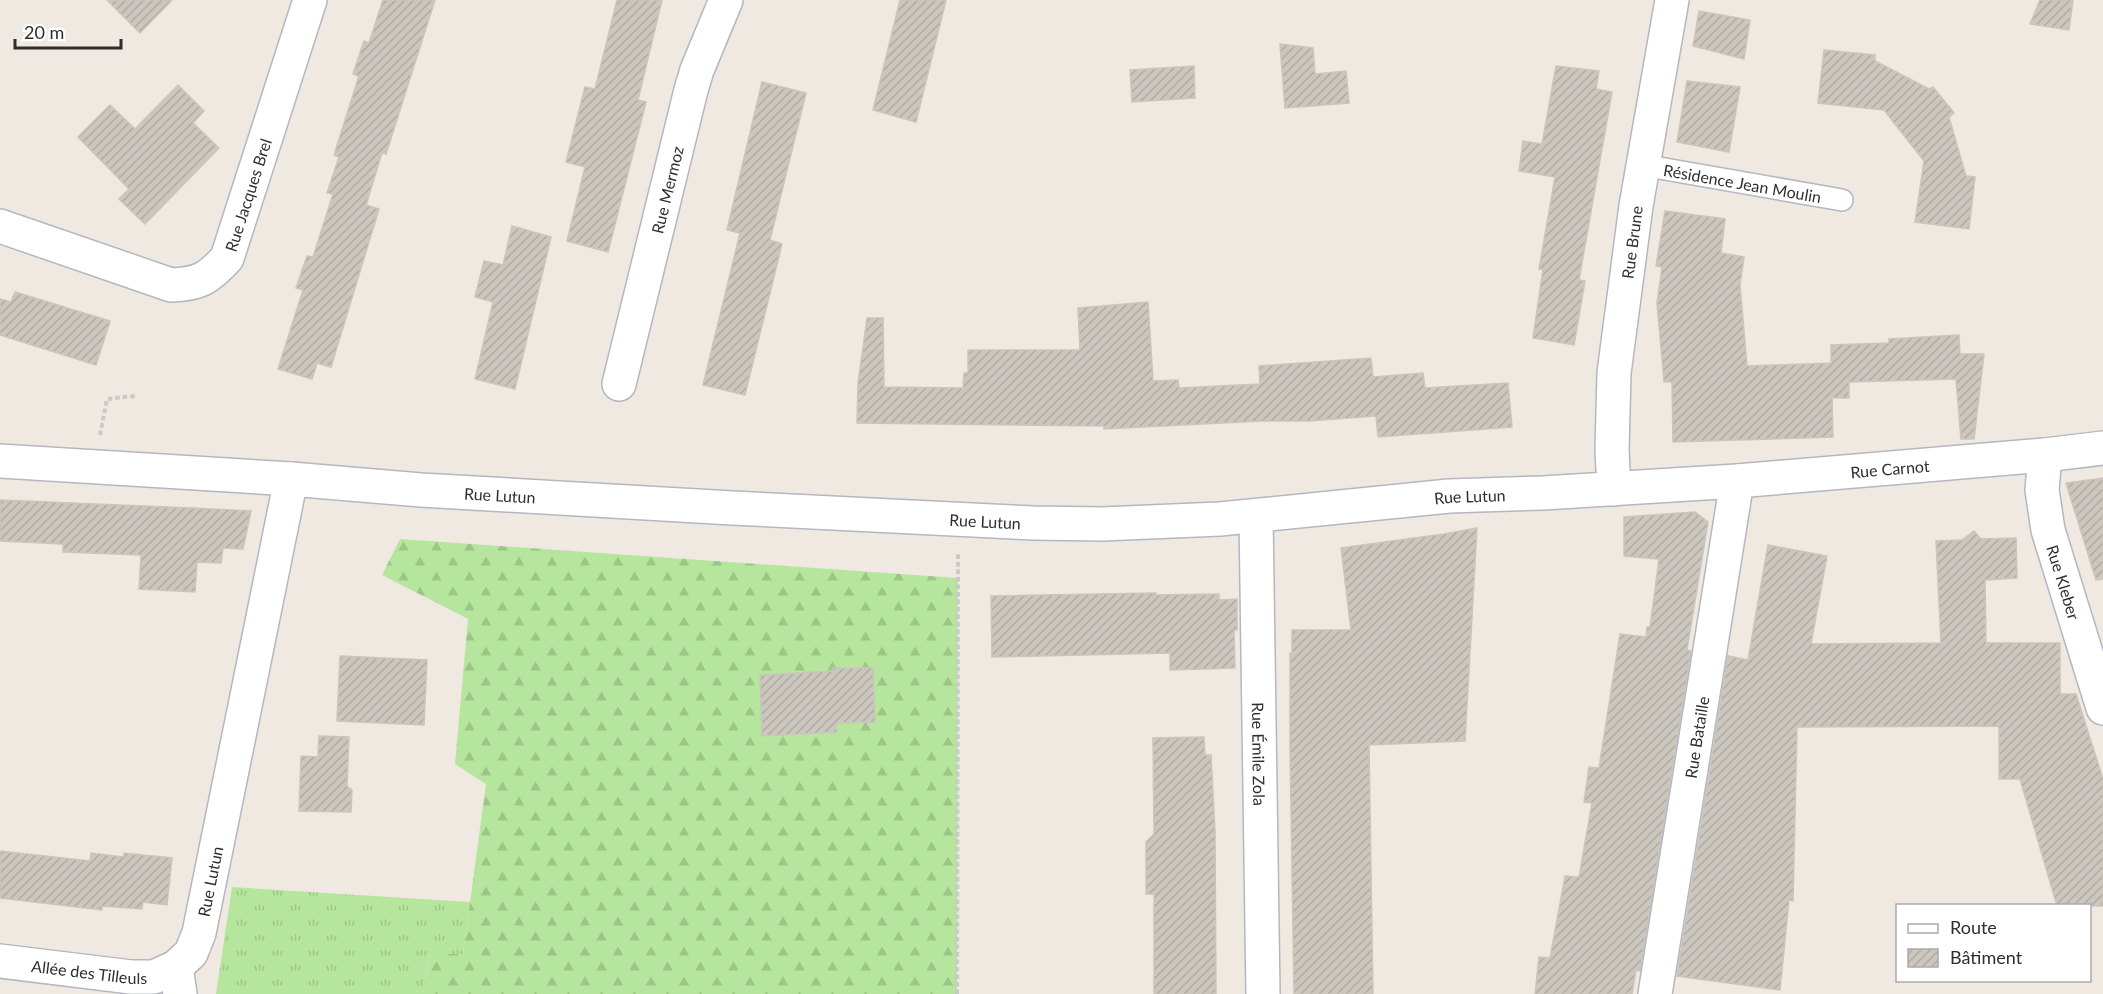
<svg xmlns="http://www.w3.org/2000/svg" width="2103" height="994" viewBox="0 0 2103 994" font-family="Lato,sans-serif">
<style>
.grass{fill:url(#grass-tufts)}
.forest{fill:url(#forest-firs)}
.building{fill:url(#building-hatch);stroke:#cbc5ba;stroke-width:1.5}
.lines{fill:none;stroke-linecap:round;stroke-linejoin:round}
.service-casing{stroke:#b4b7c1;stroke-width:24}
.minor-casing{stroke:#b4b7c1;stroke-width:36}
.secondary-casing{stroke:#b4b7c1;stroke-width:36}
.path{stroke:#c9c9c9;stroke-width:4;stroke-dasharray:4.5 3;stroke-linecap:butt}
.service{stroke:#fff;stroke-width:21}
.minor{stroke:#fff;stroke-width:33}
.secondary{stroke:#fff;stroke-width:33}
.labels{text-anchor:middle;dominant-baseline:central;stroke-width:4.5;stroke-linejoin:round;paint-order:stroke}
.street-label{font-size:16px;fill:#2e2e2e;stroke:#fff}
</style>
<defs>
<pattern id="grass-tufts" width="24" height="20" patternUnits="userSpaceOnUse" patternTransform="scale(1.5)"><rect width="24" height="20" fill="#b6e59e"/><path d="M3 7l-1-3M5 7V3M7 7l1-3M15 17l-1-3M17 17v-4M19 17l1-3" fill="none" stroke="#9dc588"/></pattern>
<pattern id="forest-firs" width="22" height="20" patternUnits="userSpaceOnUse" patternTransform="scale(1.5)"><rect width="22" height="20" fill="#b6e59e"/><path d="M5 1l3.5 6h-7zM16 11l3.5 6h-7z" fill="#9dc588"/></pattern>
<pattern id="building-hatch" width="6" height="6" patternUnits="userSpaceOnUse" patternTransform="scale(1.5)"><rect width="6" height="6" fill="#cbc7bf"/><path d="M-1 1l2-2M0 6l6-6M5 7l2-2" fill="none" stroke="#afaba4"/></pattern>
</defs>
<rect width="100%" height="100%" fill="#efe9e1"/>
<path class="grass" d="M 232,887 L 470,902 L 463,954 L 430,954 L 423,994 L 216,994 Z"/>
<path class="forest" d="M 400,539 L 958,578 L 957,994 L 423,994 L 430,954 L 463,954 L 486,784 L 455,764 L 468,619 L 382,575 Z"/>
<g class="building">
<path d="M 107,0 L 172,0 L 140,33 Z"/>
<path d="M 383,0 L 435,0 L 386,154 L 382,153 L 366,205 L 379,209 L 331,367 L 317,363 L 312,379 L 278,369 L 303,290 L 296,288 L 307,256 L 313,257 L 333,194 L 327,193 L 339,157 L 334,155 L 359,76 L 353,74 L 364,41 L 369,43 Z"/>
<path d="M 617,0 L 662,0 L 638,100 L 646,102 L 608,252 L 567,241 L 585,167 L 566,162 L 585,87 L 595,89 Z"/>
<path d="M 900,0 L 946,0 L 916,122 L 873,110 Z"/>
<path d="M 2040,0 L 2073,0 L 2069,30 L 2030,24 Z"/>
<path d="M 1699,11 L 1750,20 L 1744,59 L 1693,46 Z"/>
<path d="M 1280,44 L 1313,48 L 1315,74 L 1346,71 L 1349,103 L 1285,108 Z"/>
<path d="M 1824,50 L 1875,55 L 1875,61 L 1929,89 L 1933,87 L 1954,113 L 1949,117 L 1966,176 L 1975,177 L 1969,229 L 1915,222 L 1924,161 L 1884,110 L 1818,103 Z"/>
<path d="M 1194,66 L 1195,98 L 1132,102 L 1130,70 Z"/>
<path d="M 1556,66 L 1599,71 L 1596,89 L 1612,92 L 1579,280 L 1585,281 L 1574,345 L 1533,338 L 1543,269 L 1539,269 L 1555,177 L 1519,171 L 1523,141 L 1542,144 Z"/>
<path d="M 1687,81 L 1740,87 L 1729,152 L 1677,142 Z"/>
<path d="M 762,82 L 806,93 L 770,240 L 782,244 L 745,395 L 703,385 L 740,233 L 727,230 Z"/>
<path d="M 178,85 L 204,111 L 193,123 L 219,148 L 145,224 L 119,199 L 129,189 L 78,137 L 110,105 L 135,129 Z"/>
<path d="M 1665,211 L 1725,219 L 1721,253 L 1744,257 L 1740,285 L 1747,366 L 1831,363 L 1831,345 L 1889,343 L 1889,339 L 1959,335 L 1960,354 L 1984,354 L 1974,439 L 1961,439 L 1956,379 L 1849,382 L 1849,398 L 1832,398 L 1833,437 L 1673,442 L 1672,382 L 1664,382 L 1657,303 L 1662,267 L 1656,266 Z"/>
<path d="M 512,226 L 551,237 L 515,389 L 475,379 L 493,302 L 475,297 L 484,261 L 503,265 Z"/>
<path d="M 15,292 L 110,321 L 96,365 L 0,335 L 0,299 L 11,302 Z"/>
<path d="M 1148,302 L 1153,381 L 1178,380 L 1179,388 L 1260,384 L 1259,366 L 1371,358 L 1373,377 L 1423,373 L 1425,388 L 1508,383 L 1512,427 L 1378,437 L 1376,416 L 1309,421 L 1262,421 L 1104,429 L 1104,426 L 857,423 L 858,383 L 867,318 L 883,318 L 884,387 L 963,388 L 964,373 L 968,373 L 968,350 L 1080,350 L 1078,308 Z"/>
<path d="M 2103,478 L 2103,579 L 2096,580 L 2066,483 Z"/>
<path d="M 0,500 L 191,508 L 251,511 L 243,549 L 223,548 L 221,563 L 197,562 L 195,592 L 139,589 L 141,555 L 63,552 L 63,544 L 0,541 Z"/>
<path d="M 1695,512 L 1708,522 L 1687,650 L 1691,651 L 1640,971 L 1636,970 L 1632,994 L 1535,994 L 1539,957 L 1550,958 L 1565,876 L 1579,877 L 1592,803 L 1584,802 L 1589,767 L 1599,768 L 1620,634 L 1646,637 L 1647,627 L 1650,627 L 1659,559 L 1624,556 L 1624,517 Z"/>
<path d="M 1477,528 L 1465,741 L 1369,745 L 1373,994 L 1294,994 L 1290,746 L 1290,653 L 1292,653 L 1292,630 L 1351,630 L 1341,548 L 1444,534 Z"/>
<path d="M 1974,531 L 1981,539 L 2016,538 L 2017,578 L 1985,580 L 1986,643 L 2060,643 L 2060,694 L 2076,694 L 2103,779 L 2103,906 L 2057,906 L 2020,779 L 1999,779 L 1999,726 L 1797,727 L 1793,901 L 1789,900 L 1780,990 L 1677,976 L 1728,656 L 1748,660 L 1768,545 L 1827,556 L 1811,644 L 1941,643 L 1936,541 L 1962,540 Z"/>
<path d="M 1156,593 L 1156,595 L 1219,594 L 1219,600 L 1237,599 L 1237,630 L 1234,630 L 1235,668 L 1170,670 L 1170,653 L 992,657 L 991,596 Z"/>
<path d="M 340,656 L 427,660 L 424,725 L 337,721 Z"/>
<path d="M 833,668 L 873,668 L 875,722 L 836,723 L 837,732 L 762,736 L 760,675 L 833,671 Z"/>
<path d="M 319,736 L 349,737 L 347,786 L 352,790 L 351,812 L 299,811 L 301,756 L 318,757 Z"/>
<path d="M 1204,737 L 1205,755 L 1211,755 L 1215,832 L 1216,994 L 1154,994 L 1154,894 L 1146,894 L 1146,842 L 1154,834 L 1153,738 Z"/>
<path d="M 0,851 L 90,861 L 91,853 L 124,857 L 124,853 L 172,858 L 167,905 L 143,902 L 142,909 L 102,906 L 102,910 L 0,898 Z"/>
</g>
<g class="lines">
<defs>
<g id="service">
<path id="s1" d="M 1642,165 L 1842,200"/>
</g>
<g id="minor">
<path id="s2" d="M 0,226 L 171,285 C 199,284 208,279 227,258 L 310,0"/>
<path id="s3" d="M 619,384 L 691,90 L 697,70 L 726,0"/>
<path id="s4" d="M 2045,455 L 2042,490 L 2048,530 L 2103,708"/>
<path id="s5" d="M 1256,516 L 1263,994"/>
<path id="s6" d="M 0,961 L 131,977 L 154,977 L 176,967 L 191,953 L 199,933 L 291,479"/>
<path d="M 176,967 L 180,994"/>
<path id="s7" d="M 1655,994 L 1737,481"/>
</g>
<g id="secondary">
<path id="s8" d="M 0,461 L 291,479 L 421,490 L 732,508 L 1033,523 L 1102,524 L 1220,519 L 1449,496 L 1543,493 L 1737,481 L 2045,455 L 2103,448"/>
<path id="s9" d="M 1614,489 L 1612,450 L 1614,373 L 1636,206 L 1672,0"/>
</g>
</defs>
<use href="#service" class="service-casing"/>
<use href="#minor" class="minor-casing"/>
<use href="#secondary" class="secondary-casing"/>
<g class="path">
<path d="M 100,435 L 107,399 L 135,396"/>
<path d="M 957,994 L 958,553"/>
</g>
<use href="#service" class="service"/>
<use href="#minor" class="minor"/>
<use href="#secondary" class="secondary"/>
</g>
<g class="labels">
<g class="street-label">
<text stroke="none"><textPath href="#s1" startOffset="102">Résidence Jean Moulin</textPath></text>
<text stroke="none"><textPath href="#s3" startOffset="200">Rue Mermoz</textPath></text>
<text stroke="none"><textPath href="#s2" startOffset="312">Rue Jacques Brel</textPath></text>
<text stroke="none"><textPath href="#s9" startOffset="248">Rue Brune</textPath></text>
<text stroke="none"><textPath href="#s8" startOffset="1894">Rue Carnot</textPath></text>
<text stroke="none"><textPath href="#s8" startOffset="501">Rue Lutun</textPath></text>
<text stroke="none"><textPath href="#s8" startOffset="1473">Rue Lutun</textPath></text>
<text stroke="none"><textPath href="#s8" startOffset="987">Rue Lutun</textPath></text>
<text stroke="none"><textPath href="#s4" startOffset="130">Rue Kleber</textPath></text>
<text stroke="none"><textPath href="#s7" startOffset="260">Rue Bataille</textPath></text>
<text stroke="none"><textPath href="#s5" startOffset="238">Rue Émile Zola</textPath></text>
<text stroke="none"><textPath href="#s6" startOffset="274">Rue Lutun</textPath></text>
<text stroke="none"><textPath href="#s6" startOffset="90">Allée des Tilleuls</textPath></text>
</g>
</g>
<rect x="1896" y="904" width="195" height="78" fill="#ffffff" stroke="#ababab" stroke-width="1.5"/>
<rect x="1908" y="924" width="30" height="9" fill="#ffffff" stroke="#ababab" stroke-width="1.5"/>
<text x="1950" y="934" font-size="18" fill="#2e2e2e">Route</text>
<rect x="1908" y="949" width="30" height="18" fill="url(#building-hatch)" stroke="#ababab" stroke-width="1.5"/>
<text x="1950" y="964" font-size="18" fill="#2e2e2e">Bâtiment</text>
<path d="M15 39v9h106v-9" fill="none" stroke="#2e2e2e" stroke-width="3"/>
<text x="24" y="39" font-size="18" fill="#2e2e2e" stroke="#ffffff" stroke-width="4.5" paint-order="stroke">20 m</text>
</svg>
